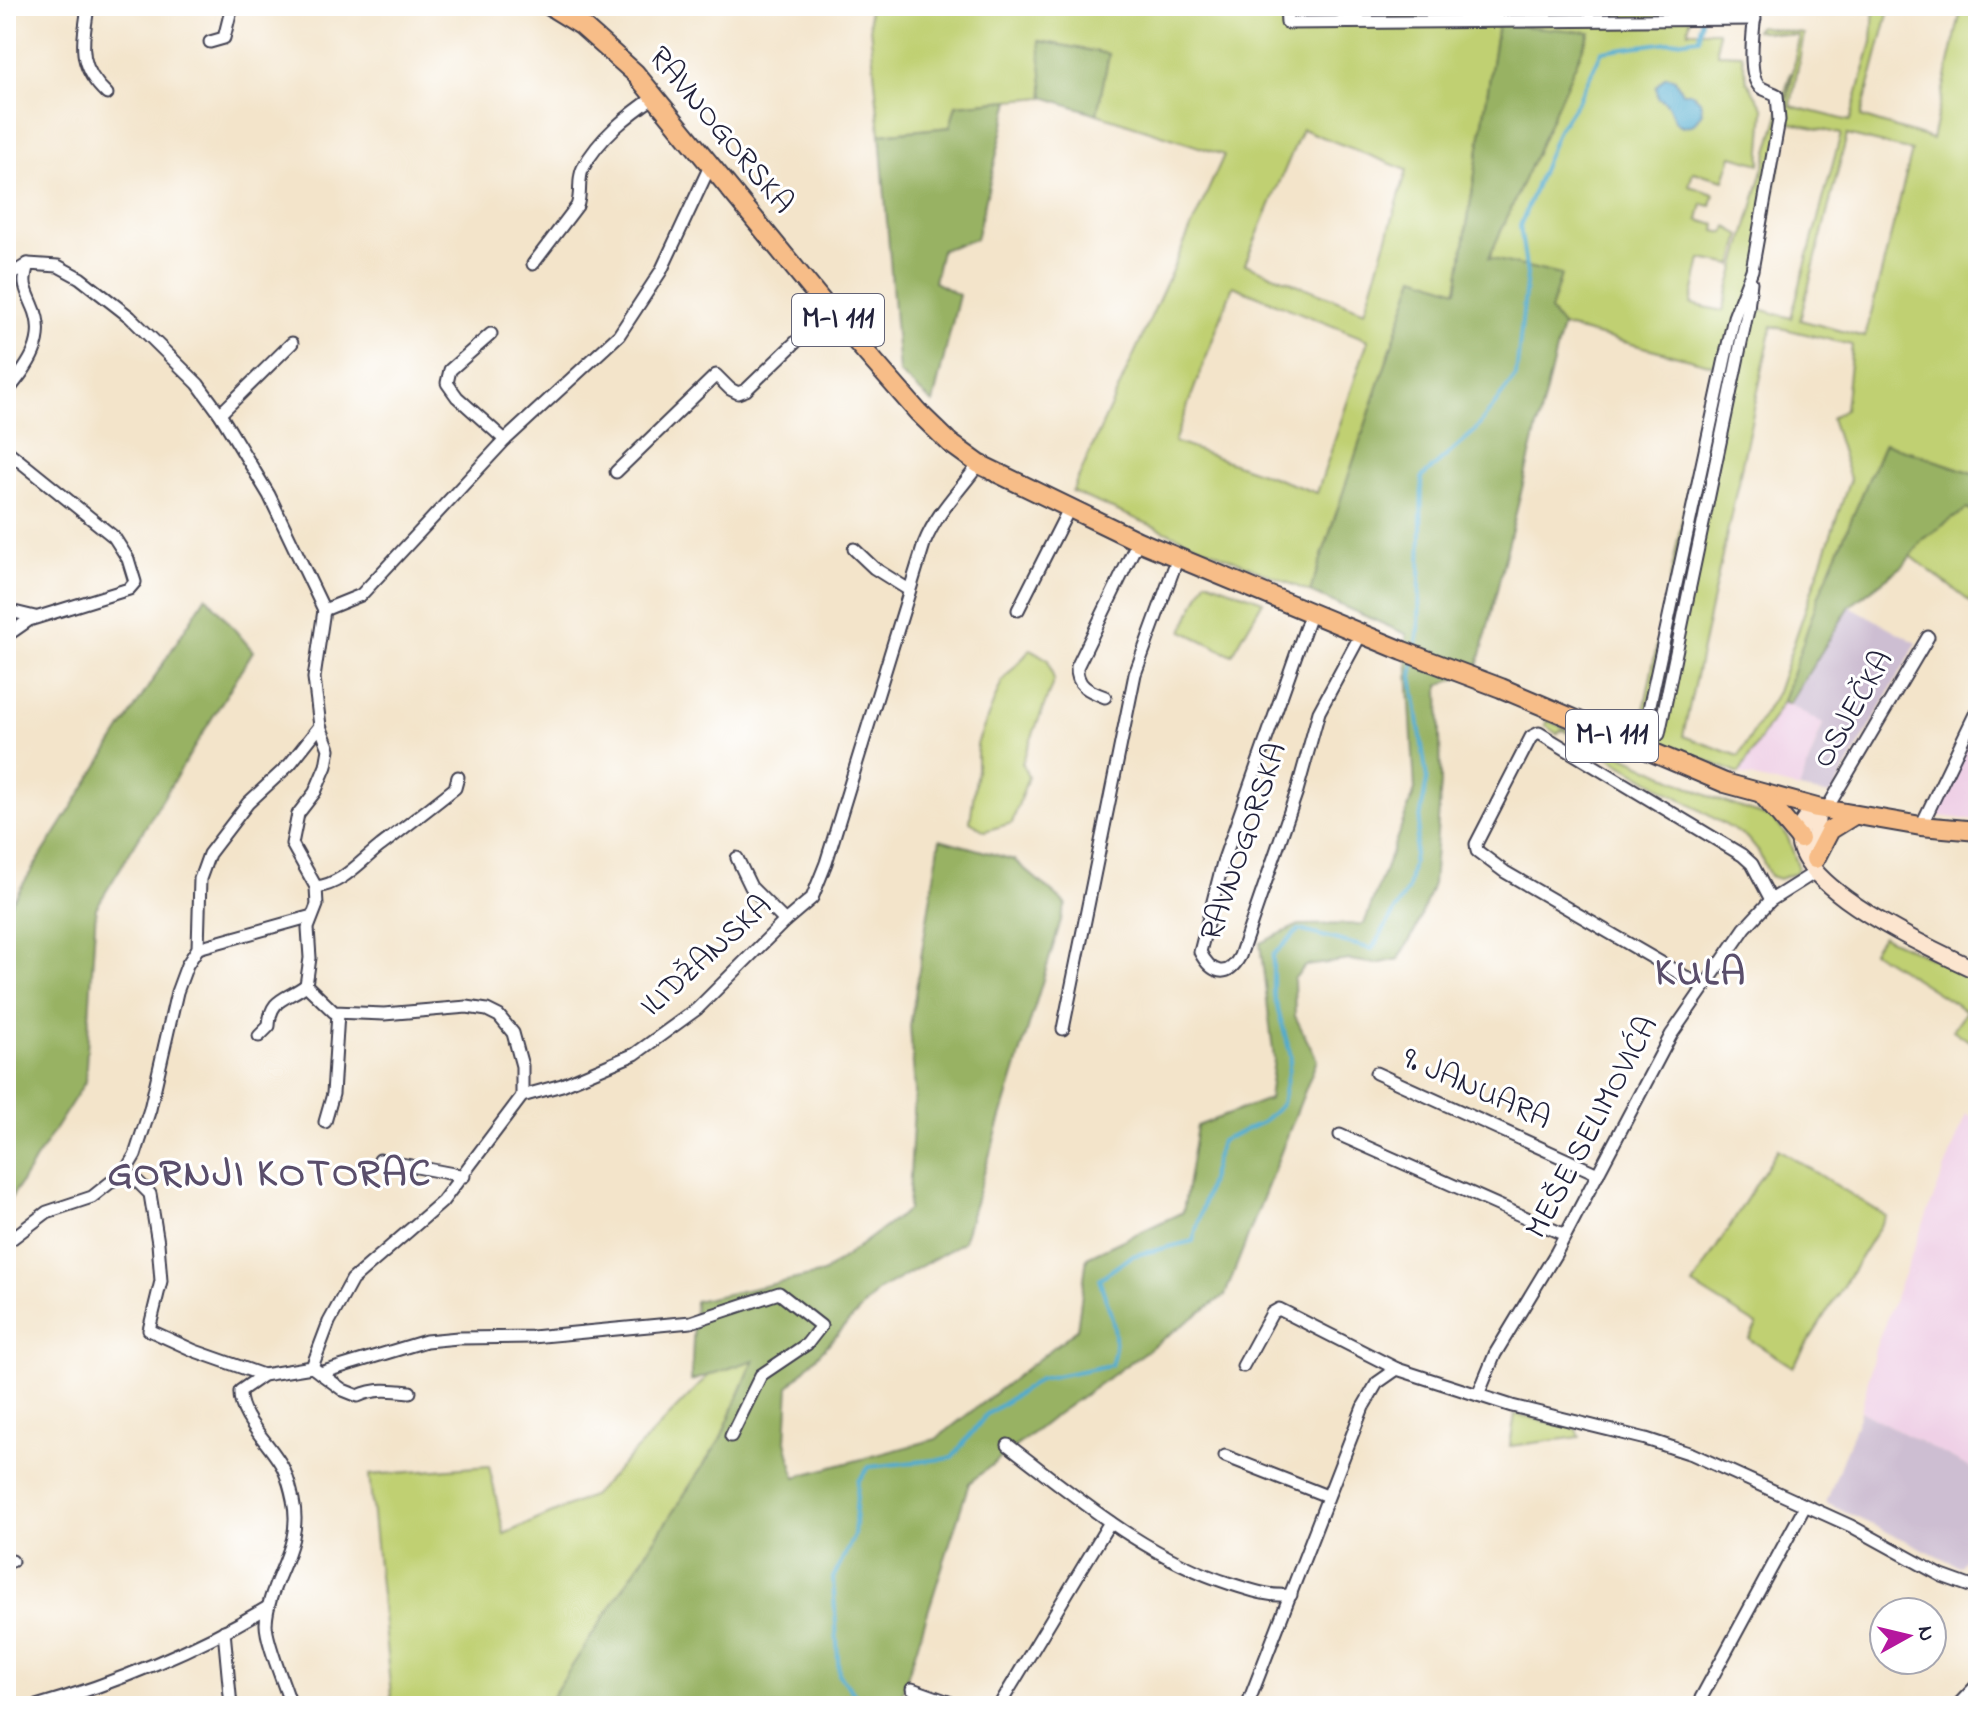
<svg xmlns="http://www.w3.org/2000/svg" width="1984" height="1712" viewBox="0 0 1984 1712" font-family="'Indie Flower',sans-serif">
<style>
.built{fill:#efd0e6}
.industrial{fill:#cdbed2}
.green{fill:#c0d072;stroke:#717956;stroke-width:2;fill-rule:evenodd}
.forest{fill:#98b264;stroke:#5d6a50;stroke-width:2}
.water{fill:#50abce;stroke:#396684;stroke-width:2}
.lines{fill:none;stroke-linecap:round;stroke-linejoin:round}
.stream{stroke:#50abce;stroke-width:4}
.street-casing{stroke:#413f50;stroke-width:15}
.secondary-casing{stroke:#413f50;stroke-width:20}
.primary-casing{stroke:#413f50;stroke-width:22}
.street{stroke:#fff;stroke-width:11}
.secondary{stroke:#fce5cf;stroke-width:16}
.primary{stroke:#f7bd88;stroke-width:18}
.labels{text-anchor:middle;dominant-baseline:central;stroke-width:6;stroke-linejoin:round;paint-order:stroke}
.shield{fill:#fff;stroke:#646476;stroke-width:2}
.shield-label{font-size:30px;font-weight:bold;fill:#22223b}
.street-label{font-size:32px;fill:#22223b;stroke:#fff}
.district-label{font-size:40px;font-weight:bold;letter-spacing:2px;fill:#5a4e6b;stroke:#fff}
</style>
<rect width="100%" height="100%" fill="#fff"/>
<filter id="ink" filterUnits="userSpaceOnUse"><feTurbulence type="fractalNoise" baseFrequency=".0125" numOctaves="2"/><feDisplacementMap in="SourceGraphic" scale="16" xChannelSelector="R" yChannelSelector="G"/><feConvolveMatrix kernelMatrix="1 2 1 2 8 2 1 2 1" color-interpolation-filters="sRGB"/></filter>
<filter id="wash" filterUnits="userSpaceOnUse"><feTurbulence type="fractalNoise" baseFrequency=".006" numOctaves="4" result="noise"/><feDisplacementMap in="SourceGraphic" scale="32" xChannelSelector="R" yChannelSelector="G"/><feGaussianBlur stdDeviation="1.8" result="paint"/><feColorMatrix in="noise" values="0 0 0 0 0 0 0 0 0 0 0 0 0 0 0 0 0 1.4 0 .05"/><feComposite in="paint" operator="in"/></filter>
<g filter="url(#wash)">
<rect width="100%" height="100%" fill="#f3e4ca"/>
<g class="built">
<path d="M 1783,701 L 1823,723 L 1799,789 L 1739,774 Z"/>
<path d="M 1971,734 L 1978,737 L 1978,821 L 1932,815 Z"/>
<path d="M 1966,1114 L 1978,1119 L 1978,1472 L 1861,1411 L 1875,1349 Z"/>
</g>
<g class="industrial">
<path d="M 1850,606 L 1917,643 L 1831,795 L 1799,789 L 1823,724 L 1789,704 Z"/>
<path d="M 1861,1411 L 1978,1472 L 1978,1544 L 1959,1566 L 1826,1503 Z"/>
</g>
<g class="green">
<path d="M 868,6 L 1325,6 L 1325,16 L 1512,17 L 1516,6 L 1524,6 L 1523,11 L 1685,9 L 1686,6 L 1693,6 L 1688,31 L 1718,31 L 1717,53 L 1742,54 L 1747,81 L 1764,109 L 1760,164 L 1732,156 L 1724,180 L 1693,172 L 1689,186 L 1714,194 L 1711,206 L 1702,204 L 1698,220 L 1716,225 L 1715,231 L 1725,233 L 1727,227 L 1741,235 L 1733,265 L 1701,259 L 1691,304 L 1723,311 L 1791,71 L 1780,147 L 1799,36 L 1755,30 L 1759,26 L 1804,34 L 1791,106 L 1850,121 L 1872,42 L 1874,6 L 1890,6 L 1861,117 L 1932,139 L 1962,6 L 1978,6 L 1978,475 L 1884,443 L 1820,595 L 1783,701 L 1739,774 L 1674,747 L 1640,730 L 1713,365 L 1562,326 L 1550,311 L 1489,259 L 1498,24 L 1457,291 L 1415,276 L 1310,592 L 1072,492 L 1224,155 L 1097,114 L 1109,54 L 1040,41 L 1044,97 L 956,105 L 950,127 L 880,134 ZM 1787,122 L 1841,134 L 1791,318 L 1753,307 ZM 1302,129 L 1407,170 L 1365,311 L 1245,264 ZM 1847,135 L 1912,151 L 1865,337 L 1800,320 ZM 1233,286 L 1368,340 L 1317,493 L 1174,442 ZM 1772,326 L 1852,345 L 1845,409 L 1831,418 L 1850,479 L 1777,692 L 1739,756 L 1683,736 Z"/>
<path d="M 1967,508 L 1978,515 L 1978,608 L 1911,556 L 1923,539 Z"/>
<path d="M 1206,580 L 1263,601 L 1232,655 L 1183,631 Z"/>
<path d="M 1031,649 L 1048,660 L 1054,680 L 1022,763 L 1028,777 L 1012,823 L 985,831 L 970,822 L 977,770 L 977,744 L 1002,681 Z"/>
<path d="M 1547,720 L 1713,798 L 1774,819 L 1788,838 L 1798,866 L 1796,873 L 1779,879 L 1770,876 L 1758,851 L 1746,837 L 1562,730 L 1557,734 L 1545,725 Z"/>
<path d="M 1882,936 L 1978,979 L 1978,1047 L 1953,1030 L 1966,1011 L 1872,951 Z"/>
<path d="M 1778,1149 L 1886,1216 L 1793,1367 L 1749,1339 L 1757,1325 L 1693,1285 Z"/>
<path d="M 754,1359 L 720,1440 L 546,1706 L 392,1706 L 369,1475 L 489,1466 L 504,1534 L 592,1496 L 708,1376 Z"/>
<path d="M 1515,1414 L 1577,1429 L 1580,1437 L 1510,1446 Z"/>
</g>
<g class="forest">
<path d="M 1498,24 L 1590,32 L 1489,258 L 1561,275 L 1550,311 L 1562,326 L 1477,671 L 1439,685 L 1441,783 L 1433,884 L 1416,929 L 1399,959 L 1376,964 L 1350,960 L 1305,966 L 1294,979 L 1295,1016 L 1317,1060 L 1225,1295 L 1053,1417 L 969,1483 L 898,1706 L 546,1706 L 720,1440 L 754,1360 L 691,1381 L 695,1301 L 823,1273 L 908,1210 L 915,1091 L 910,1026 L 940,839 L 1014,860 L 1066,904 L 963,1242 L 878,1291 L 789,1386 L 786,1441 L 795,1477 L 936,1439 L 1077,1329 L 1087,1257 L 1183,1212 L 1197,1126 L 1269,1099 L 1274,1059 L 1260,943 L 1299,925 L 1364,924 L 1415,790 L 1406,634 L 1310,592 L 1415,276 L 1457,290 Z"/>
<path d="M 1039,41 L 1109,54 L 1097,114 L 1044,97 Z"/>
<path d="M 1010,100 L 976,239 L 941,250 L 934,282 L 959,295 L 933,403 L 899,373 L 880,134 L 950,127 L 956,105 Z"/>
<path d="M 1884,443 L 1978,475 L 1978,515 L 1967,509 L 1923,539 L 1904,565 L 1850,606 L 1789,704 L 1783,701 L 1819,595 Z"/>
<path d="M 206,596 L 253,651 L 96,908 L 85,1082 L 6,1206 L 6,911 Z"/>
</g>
<path class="water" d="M 1666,76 L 1675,79 L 1682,93 L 1692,93 L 1700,100 L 1702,112 L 1694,124 C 1665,133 1678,103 1658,98 L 1656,86 Z"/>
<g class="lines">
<g class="stream">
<path d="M 1416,650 L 1419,628 L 1422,477 L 1474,432 L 1516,376 L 1527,275 L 1520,226 L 1558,130 L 1579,99 L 1602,51 L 1699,38 L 1703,6"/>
<path d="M 864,1706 L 839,1675 L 833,1578 L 854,1536 L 858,1481 L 869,1467 L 952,1458 L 986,1415 L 1040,1379 L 1111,1365 C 1122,1334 1109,1309 1099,1279 L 1132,1256 L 1193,1241 L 1221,1141 L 1263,1122 L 1282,1104 L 1291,1056 L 1273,992 L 1273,955 L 1299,930 L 1372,949 L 1408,889 L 1427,779 L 1412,676 L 1414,663"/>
</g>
</g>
</g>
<g filter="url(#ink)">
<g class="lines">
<defs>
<g id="street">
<path d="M 88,6 C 83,44 76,65 107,94"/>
<path d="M 1286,6 L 1287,23 L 1755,19"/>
<path d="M 210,42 L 224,38 L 232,6"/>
<path d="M 533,264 L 577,206 C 582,193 577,180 583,168 C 599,138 628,115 656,96"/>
<path d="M 6,278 L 28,264"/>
<path d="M 491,334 L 450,370 L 447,383 L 457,397 L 505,440"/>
<path d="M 6,393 C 27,367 49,341 33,306 C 25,287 22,284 28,264 L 58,266 L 80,278 L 130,317 L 198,384 L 220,414 L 269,495 L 324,610"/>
<path d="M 220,414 L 292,343"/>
<path d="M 6,450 L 114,537 L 128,559 L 135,582 L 129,589 L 29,620 L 6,636"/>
<path d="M 616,472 L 716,375 L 730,389 L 738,393 L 746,390 L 829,310"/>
<path d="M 854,549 L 874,568 L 909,590"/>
<path d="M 6,610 L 35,617"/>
<path d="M 324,610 L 314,678 L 320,726 L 329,749 L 326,766 L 315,792 L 298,814 L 292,844 L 316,887 L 317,905 L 308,928 L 310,958 L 306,985 L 334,1012 L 384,1014 L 467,1007 L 487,1010 L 499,1016 L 513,1033 L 522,1066 L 522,1096"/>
<path d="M 324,610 L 361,595 L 505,440 L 619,335 L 661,271 L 711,164"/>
<path d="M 1018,610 L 1069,509"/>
<path d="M 1311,612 L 1223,862 L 1200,952 C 1211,973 1227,980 1240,956 L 1297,791 L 1319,712 L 1361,634"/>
<path d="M 1105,697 C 1089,691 1076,686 1077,667 L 1138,541"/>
<path d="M 1651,741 L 1659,734 L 1748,309 L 1751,282"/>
<path d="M 1648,752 L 1651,741 L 1644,732 L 1734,317 L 1752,270 L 1779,120 L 1777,95 C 1772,92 1764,90 1760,87 C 1746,75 1754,23 1756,6"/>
<path d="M 1826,810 L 1928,637"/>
<path d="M 1921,826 L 1978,708"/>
<path d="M 737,858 L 751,887 L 785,921"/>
<path d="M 316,887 C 342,884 359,863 379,847 C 405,827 430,808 455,788 L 458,777"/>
<path d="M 198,948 L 312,916"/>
<path d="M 1703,987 L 1505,872 L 1477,851 L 1476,844 L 1531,737 L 1539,733 L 1742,855 L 1752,864 L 1771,900"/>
<path d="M 1063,1029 L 1135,674 L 1178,557"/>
<path d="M 259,1036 L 269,1026 C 270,997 287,1000 306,985"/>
<path d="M 1376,1073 L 1598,1174"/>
<path d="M 325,1122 L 333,1094 L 338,1013"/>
<path d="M 1340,1135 L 1565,1235"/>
<path d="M 380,1160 L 464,1176"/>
<path d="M 126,1170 L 150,1194 L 158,1243 L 161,1281 L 149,1330 L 195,1351 L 263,1375"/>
<path d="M 6,1243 L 47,1212 L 92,1197 L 126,1170 L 135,1155 L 150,1109 L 177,992 L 187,965 L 198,948 L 200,879 L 209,854 L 248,803 L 290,764 L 320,726"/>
<path d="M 1243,1366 L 1272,1313 L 1279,1309 L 1397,1369"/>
<path d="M 312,1367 L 320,1373 L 426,1341 L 458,1338 L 532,1337 L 691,1322 L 779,1293 L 821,1326 L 807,1344 L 761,1375 L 731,1436"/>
<path d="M 320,1373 L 343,1390 L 358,1396 C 375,1388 392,1390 410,1392"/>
<path d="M 1478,1395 L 1495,1354 L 1556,1253 L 1671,1035 L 1745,928 L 1771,900 L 1814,873"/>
<path d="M 1008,1445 C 1078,1498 1145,1557 1231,1584 C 1251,1590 1269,1597 1291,1595"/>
<path d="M 1225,1456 L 1327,1496"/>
<path d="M 6,1563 L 12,1561"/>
<path d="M 224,1631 L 231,1706"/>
<path d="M 912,1689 L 960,1706"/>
<path d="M 1701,1698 L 1805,1506"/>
<path d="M 36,1706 C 114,1684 198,1649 268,1607"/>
<path d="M 291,1706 C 285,1685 266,1643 266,1624 C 268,1579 304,1549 293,1500 C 291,1490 288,1479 284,1470 C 274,1447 238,1418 240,1391 L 263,1375 L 312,1367 L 329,1322 L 352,1280 L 442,1202 L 522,1096 L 562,1085 L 635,1054 L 697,1009 L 785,921 L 812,898 L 826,863 L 924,544 C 938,510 958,493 979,464"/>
<path d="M 999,1706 L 1110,1522"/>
<path d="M 1247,1706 L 1363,1407 L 1377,1383 L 1397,1369 L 1512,1406 L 1646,1439 L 1692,1454 L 1851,1526 L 1942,1576 L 1978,1589"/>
<path d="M 1957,1706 L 1978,1684"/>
</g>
<g id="secondary">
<path d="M 1817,808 C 1739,866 1940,953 1978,971"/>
<path d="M 1815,859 L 1817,808"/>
</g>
<g id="primary">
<path d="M 550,6 L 581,25 L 635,73 L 829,310 L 918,412 L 950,443 L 979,464 L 1138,541 L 1403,651 L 1501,688 L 1725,783 L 1817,808 L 1921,826 L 1978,831"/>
<path d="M 1763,795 L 1800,839"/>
<path d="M 1815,859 L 1830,830 L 1854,815"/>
</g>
</defs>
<use href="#street" class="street-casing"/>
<use href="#secondary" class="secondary-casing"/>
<use href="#primary" class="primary-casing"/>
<use href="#street" class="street"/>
<use href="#secondary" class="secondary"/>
<use href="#primary" class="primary"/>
</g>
</g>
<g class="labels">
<g class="shield">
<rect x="792" y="294" width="92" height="52" rx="6"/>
<rect x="1566" y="710" width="92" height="52" rx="6"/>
</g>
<g class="shield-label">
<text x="838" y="320">M-I 111</text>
<text x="1612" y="736">M-I 111</text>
</g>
<g class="street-label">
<text transform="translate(720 131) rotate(50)">RAVNOGORSKA</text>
<text transform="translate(1854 710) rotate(-60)">OSJEČKA</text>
<text transform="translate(1245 842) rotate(-71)">RAVNOGORSKA</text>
<text transform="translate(707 957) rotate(-42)">ILIDŽANSKA</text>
<text transform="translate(1476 1090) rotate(24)">9. JANUARA</text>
<text transform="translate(1593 1128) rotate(-62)">MEŠE SELIMOVIĆA</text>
</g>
<g class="district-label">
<text x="1701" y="974">KULA</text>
<text x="270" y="1175">GORNJI KOTORAC</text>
</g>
</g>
<rect width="1984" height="1712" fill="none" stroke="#fff" stroke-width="32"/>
<g transform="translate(1908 1636) rotate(82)"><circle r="38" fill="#ffffff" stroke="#a7a7b1" stroke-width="2"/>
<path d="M0-6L14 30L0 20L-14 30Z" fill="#b5179e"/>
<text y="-12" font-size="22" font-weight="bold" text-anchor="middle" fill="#22223b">N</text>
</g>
</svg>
